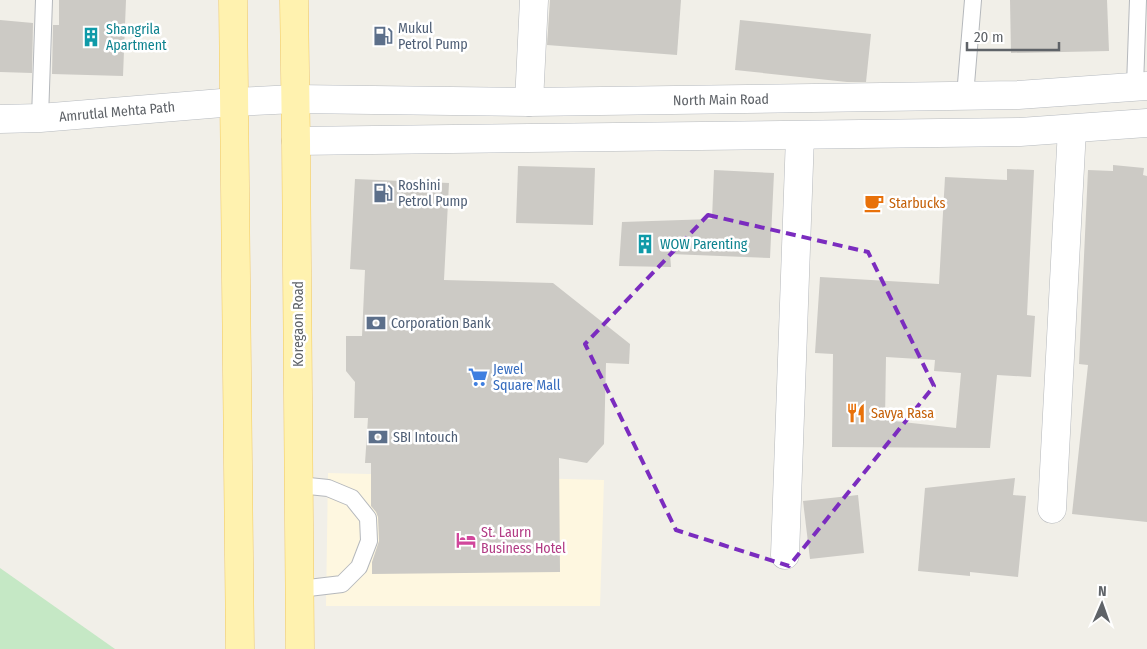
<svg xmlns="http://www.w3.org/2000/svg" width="1147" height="649" viewBox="0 0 1147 649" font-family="'Fira Sans Condensed',sans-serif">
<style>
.commercial{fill:#fef7e0}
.green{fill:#c5e8c5}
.building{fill:#cccac5;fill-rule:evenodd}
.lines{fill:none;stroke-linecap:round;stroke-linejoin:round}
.service-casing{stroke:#b5b8bc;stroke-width:18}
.minor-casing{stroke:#b5b8bc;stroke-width:29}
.secondary-casing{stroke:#b6babf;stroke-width:29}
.primary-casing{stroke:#f2c960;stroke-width:29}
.service{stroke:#fff;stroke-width:16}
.minor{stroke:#fff;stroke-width:28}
.secondary{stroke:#fff;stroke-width:28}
.primary{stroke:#fff2af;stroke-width:28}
.marked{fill:none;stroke:#7b2cbf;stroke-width:4;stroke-dasharray:10 6;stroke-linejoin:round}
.labels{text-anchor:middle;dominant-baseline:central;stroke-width:5;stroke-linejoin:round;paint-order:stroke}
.service-label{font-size:14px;fill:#4e5e75;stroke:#fff;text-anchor:start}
.culture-label{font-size:14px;fill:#0d838f;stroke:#fff;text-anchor:start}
.street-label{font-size:14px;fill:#5f6368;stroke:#fff}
.food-label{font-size:14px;fill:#c56008;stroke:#fff;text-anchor:start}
.shop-label{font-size:14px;fill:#366cbe;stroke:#fff;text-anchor:start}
.hotel-label{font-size:14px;fill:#b23c85;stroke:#fff;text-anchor:start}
</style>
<rect width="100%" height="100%" fill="#f1efe8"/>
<path class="commercial" d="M 328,473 L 604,480 L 600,606 L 326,606 Z"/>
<path class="green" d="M 0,568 L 115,649 L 0,649 Z"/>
<g class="building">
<path d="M 59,0 L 126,0 L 123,76 L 52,74 L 53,25 L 59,25 Z"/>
<path d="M 550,0 L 681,0 L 677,55 L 547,45 Z"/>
<path d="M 1010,0 L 1107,0 L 1109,51 L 1011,53 Z"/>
<path d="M 0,20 L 33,23 L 32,73 L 0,72 Z"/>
<path d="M 740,20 L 871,34 L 866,82 L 847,82 L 735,70 Z"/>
<path d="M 1113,165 L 1144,168 L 1143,175 L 1147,176 L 1147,522 L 1072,514 L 1088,365 L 1079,364 L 1088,170 L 1113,171 Z"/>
<path d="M 518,166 L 595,168 L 593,225 L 516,223 Z"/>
<path d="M 1007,169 L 1034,170 L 1027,315 L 1035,316 L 1031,377 L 997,375 L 990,448 L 832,447 L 833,354 L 815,353 L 820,277 L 939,284 L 945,177 L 1007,180 ZM 886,357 L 935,360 L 934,371 L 961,373 L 956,428 L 885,420 Z"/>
<path d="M 714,170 L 774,173 L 770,258 L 670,254 L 671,267 L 619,266 L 622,222 L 712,219 Z"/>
<path d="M 355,179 L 449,183 L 444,280 L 553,283 L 630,344 L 629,364 L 606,363 L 604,444 L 587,463 L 559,458 L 560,572 L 372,574 L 372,562 L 379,541 L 378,517 L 376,512 L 371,506 L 371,463 L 365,463 L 368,418 L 354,418 L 355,382 L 346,371 L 346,336 L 362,336 L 365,270 L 350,269 Z"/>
<path d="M 1015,478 L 1013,495 L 1026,496 L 1018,577 L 970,572 L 970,576 L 918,571 L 925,488 Z"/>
<path d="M 858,495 L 864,553 L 810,559 L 803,501 Z"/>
</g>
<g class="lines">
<defs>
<g id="service">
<path d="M 1135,86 L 1138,0"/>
<path d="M 965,96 L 973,0"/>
<path d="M 40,118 L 44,0"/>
<path d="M 299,485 L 328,488 L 352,498 L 368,518 L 369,541 L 359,567 L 342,584 L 300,589"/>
</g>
<g id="minor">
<path d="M 529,102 L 534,0"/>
<path d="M 1052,509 L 1072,129"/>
<path d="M 785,555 L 800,136"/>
</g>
<g id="secondary">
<path d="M 0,119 L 40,118 L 234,102 L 295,99 L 529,102 L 1018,95 L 1147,86"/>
<path d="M 296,141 L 1020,132 L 1147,123"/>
</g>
<g id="primary">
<path d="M 233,0 L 240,649"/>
<path d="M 294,0 L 296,141 L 300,649"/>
</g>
</defs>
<use href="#service" class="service-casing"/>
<use href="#minor" class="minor-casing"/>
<use href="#secondary" class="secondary-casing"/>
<use href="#primary" class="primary-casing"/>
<use href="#service" class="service"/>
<use href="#minor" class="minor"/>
<use href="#secondary" class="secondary"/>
<use href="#primary" class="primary"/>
</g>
<path class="marked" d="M 708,215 L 868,252 L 934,386 L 789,566 L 676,530 L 585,344 Z"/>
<defs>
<symbol id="fuel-bare" viewBox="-9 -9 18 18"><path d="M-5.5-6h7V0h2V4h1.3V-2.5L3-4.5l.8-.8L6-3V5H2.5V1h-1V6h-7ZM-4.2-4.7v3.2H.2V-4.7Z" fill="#5c6f8a" stroke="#fff" stroke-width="2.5" paint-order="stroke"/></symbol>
<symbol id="building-bare" viewBox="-9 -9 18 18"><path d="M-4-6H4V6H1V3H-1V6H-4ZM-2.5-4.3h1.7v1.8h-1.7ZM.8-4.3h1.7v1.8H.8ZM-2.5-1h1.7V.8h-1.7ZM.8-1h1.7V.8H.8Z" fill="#0f9aa8" stroke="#fff" stroke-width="2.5" paint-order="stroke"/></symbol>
<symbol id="cafe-bare" viewBox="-9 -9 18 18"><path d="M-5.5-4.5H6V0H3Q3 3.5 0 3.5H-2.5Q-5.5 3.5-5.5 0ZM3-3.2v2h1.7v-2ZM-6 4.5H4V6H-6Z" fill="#e8710a" stroke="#fff" stroke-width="2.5" paint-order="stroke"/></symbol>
<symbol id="bank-bare" viewBox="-9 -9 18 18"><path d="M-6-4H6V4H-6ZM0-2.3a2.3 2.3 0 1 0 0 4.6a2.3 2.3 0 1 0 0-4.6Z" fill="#5c6f8a" stroke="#fff" stroke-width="2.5" paint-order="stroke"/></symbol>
<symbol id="supermarket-bare" viewBox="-9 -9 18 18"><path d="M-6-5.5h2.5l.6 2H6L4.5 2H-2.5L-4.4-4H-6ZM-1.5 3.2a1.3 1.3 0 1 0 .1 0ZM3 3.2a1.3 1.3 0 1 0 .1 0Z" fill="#3f7fe0" stroke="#fff" stroke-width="2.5" paint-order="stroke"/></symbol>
<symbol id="restaurant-bare" viewBox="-9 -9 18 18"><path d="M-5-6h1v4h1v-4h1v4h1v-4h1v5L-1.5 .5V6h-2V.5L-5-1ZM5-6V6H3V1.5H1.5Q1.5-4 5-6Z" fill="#e8710a" stroke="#fff" stroke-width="2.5" paint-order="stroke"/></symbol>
<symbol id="hotel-bare" viewBox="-9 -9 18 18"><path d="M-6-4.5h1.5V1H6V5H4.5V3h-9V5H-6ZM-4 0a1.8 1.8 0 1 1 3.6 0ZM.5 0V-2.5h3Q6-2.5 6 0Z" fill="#d1479c" stroke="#fff" stroke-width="2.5" paint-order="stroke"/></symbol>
</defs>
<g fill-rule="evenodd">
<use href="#fuel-bare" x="369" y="22" width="28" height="28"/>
<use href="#building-bare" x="77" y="23" width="28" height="28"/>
<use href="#fuel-bare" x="369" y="179" width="28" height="28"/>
<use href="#cafe-bare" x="860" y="189" width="28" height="28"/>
<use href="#building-bare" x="631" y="230" width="28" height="28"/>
<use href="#bank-bare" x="362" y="309" width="28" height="28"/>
<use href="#supermarket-bare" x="464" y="363" width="28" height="28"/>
<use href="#restaurant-bare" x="842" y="399" width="28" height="28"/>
<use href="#bank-bare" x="364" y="423" width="28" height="28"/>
<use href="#hotel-bare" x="452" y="526" width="28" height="28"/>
</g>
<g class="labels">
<g class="service-label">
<text x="398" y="28">Mukul<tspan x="398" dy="16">Petrol Pump</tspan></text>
<text x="398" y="185">Roshini<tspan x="398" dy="16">Petrol Pump</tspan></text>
<text x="391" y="323">Corporation Bank</text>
<text x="393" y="437">SBI Intouch</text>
</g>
<g class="culture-label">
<text x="106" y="29">Shangrila<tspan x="106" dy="16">Apartment</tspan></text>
<text x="660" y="244">WOW Parenting</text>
</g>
<g class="street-label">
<text transform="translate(721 100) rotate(-1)">North Main Road</text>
<text transform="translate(117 112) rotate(-5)">Amrutlal Mehta Path</text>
<text transform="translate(298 324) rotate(-90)">Koregaon Road</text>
</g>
<g class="food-label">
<text x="889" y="203">Starbucks</text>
<text x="871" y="413">Savya Rasa</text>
</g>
<g class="shop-label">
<text x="493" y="369">Jewel<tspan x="493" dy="16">Square Mall</tspan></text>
</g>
<g class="hotel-label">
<text x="481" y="532">St. Laurn<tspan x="481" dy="16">Business Hotel</tspan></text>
</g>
</g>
<g transform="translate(1102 604) rotate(2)" stroke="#ffffff" stroke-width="4" paint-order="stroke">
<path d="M0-4L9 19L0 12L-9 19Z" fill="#5f6368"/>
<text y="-8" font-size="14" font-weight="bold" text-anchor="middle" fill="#5f6368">N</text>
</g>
<path d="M967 42v8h92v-8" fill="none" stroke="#5f6368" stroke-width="2.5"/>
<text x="974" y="42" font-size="15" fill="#5f6368" stroke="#ffffff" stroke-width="4" paint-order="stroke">20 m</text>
</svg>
